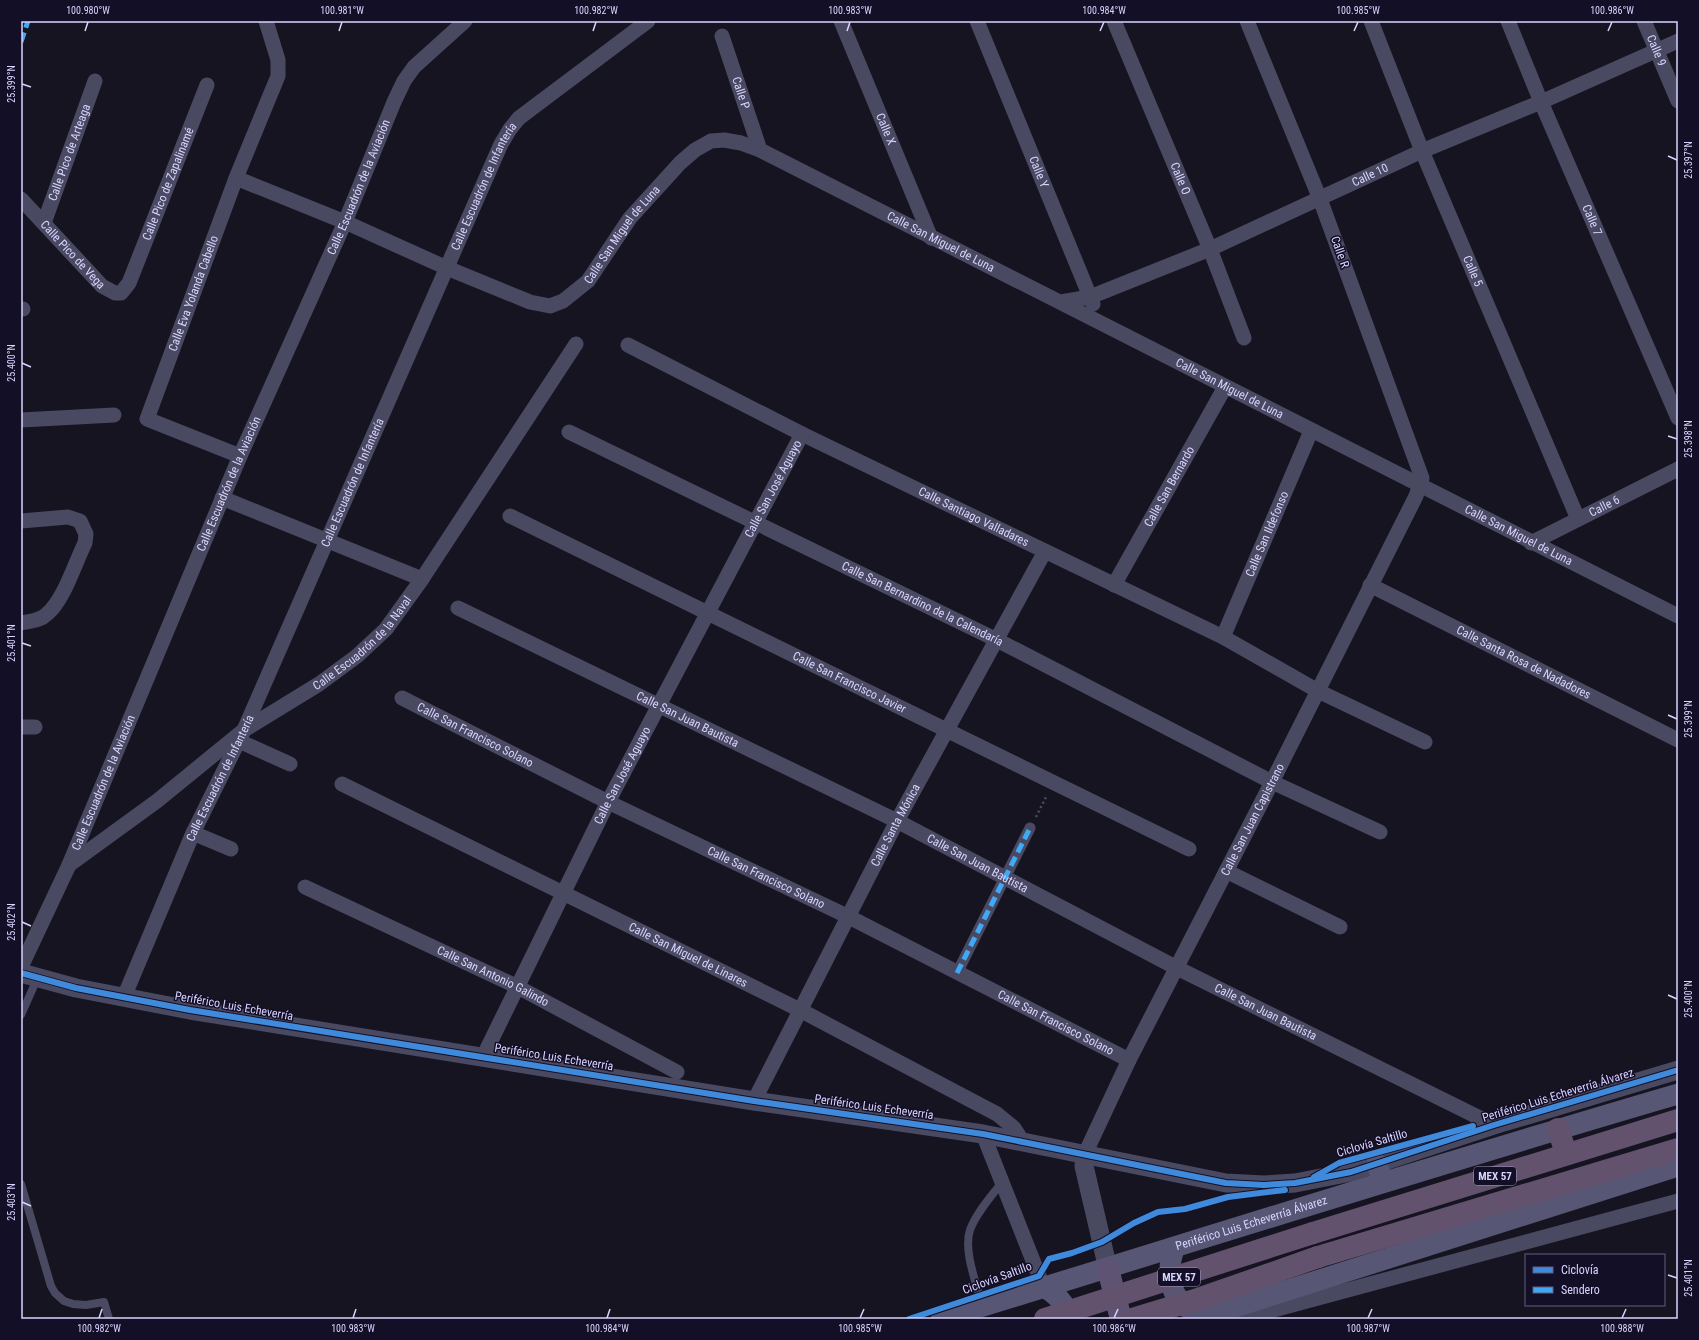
<svg xmlns="http://www.w3.org/2000/svg" width="1699" height="1340" viewBox="0 0 1699 1340" font-family="'Roboto Condensed',sans-serif">
<style>
.lines{fill:none;stroke-linecap:round;stroke-linejoin:round}
.path{stroke:#44505f;stroke-width:2.5;stroke-dasharray:2 3;stroke-linecap:butt}
.service{stroke:#4a4962;stroke-width:8}
.pedestrian{stroke:#4a4962;stroke-width:11}
.minor{stroke:#4a4962;stroke-width:15}
.tertiary{stroke:#4a4962;stroke-width:19}
.secondary{stroke:#575674;stroke-width:21}
.primary{stroke:#5e5373;stroke-width:22}
.trunk{stroke:#62526e;stroke-width:22}
.trunk-bridge{stroke:#62526e;stroke-width:22}
.quiet{stroke:#3fa9f5;stroke-width:5;stroke-dasharray:10 5;stroke-linecap:butt}
.cycleway-casing{stroke:#130f26;stroke-width:8}
.cycleway{stroke:#408adc;stroke-width:6}
.ticks{fill:none;stroke:#d9d4ff;stroke-width:1.5}
.labels{text-anchor:middle;dominant-baseline:central;stroke-width:3;stroke-linejoin:round;paint-order:stroke}
.shield{fill:#130f26;stroke:#9e99be;stroke-width:1}
.shield-label{font-size:11px;font-weight:bold;fill:#d9d4ff}
.street-label{font-size:12px;fill:#d9d4ff;stroke:#130f26}
.neatline{fill:none;stroke:#d9d4ff;stroke-width:1.5}
.ticks-label{font-size:10px;text-anchor:middle;fill:#d9d4ff}
</style>
<rect width="100%" height="100%" fill="#161421"/>
<g class="lines">
<path class="path" d="M 1036,817 L 1047,795"/>
<g class="service">
<path d="M 21,1015 L 37,979"/>
<path d="M 21,1184 L 51,1286 L 55,1293 L 64,1301 L 73,1304 L 86,1305 L 104,1302 L 109,1319"/>
<path d="M 982,1305 C 977,1285 963,1251 970,1230 C 976,1213 991,1197 1002,1182"/>
</g>
<path class="pedestrian" d="M 957,973 L 1030,828"/>
<g class="minor">
<path id="s1" d="M 841,21 L 931,238"/>
<path id="s2" d="M 977,21 L 1093,304"/>
<path id="s3" d="M 1114,21 L 1210,249 L 1244,338"/>
<path id="s4" d="M 1371,21 L 1422,151 L 1578,519"/>
<path id="s5" d="M 1508,21 L 1541,102 L 1678,418"/>
<path id="s6" d="M 1644,21 L 1678,101"/>
<path id="s7" d="M 722,36 L 760,150"/>
<path id="s8" d="M 236,178 L 345,222 L 447,268 L 530,302 L 550,306 L 563,301 L 588,281 L 630,218 L 680,163 L 695,150 L 711,141 L 724,140 L 741,143 L 760,150 L 1678,616"/>
<path id="s9" d="M 21,199 L 102,286 L 115,293 L 121,293 L 129,283 L 207,85"/>
<path id="s10" d="M 44,223 L 95,81"/>
<path id="s11" d="M 1061,302 L 1090,297 L 1210,249 L 1422,151 L 1541,102 L 1678,41"/>
<path d="M 21,309 L 23,309"/>
<path id="s12" d="M 628,345 L 802,434 L 1223,637 L 1318,691 L 1425,742"/>
<path d="M 21,420 L 114,415"/>
<path id="s13" d="M 569,432 L 997,640 L 1272,782 L 1380,832"/>
<path id="s14" d="M 240,456 L 147,419 L 236,178 L 278,76 L 278,60 L 266,21"/>
<path d="M 222,498 L 422,579"/>
<path id="s15" d="M 510,516 L 1189,849"/>
<path d="M 21,521 L 68,517 L 80,521 L 86,534 L 85,543 C 75,563 64,600 47,614 C 40,621 30,621 21,623"/>
<path id="s16" d="M 1531,543 L 1678,469"/>
<path id="s17" d="M 1114,585 L 1225,387"/>
<path id="s18" d="M 1370,585 L 1678,740"/>
<path id="s19" d="M 458,608 L 897,821 L 1177,968 L 1494,1125"/>
<path id="s20" d="M 1223,637 L 1311,431"/>
<path id="s21" d="M 402,698 L 608,802 L 849,917 L 1129,1060"/>
<path d="M 21,727 L 35,727"/>
<path d="M 239,741 L 290,764"/>
<path id="s22" d="M 342,784 L 800,1010 L 997,1114 L 1014,1128 L 1023,1142"/>
<path d="M 193,833 L 231,849"/>
<path id="s23" d="M 69,865 L 157,801 L 244,730 L 319,684 L 357,656 L 386,629 L 422,579 L 576,344"/>
<path d="M 1226,871 L 1340,927"/>
<path id="s24" d="M 305,887 L 516,986 L 677,1072"/>
<path id="s25" d="M 21,967 L 69,865 L 240,456 L 345,222 L 394,102 L 404,81 L 414,67 L 465,21"/>
<path id="s26" d="M 124,997 L 193,833 L 244,730 L 501,144 L 510,129 L 519,118 L 648,21"/>
<path id="s27" d="M 483,1057 L 608,802 L 802,434"/>
<path id="s28" d="M 754,1101 L 897,821 L 1044,553"/>
<path d="M 983,1134 L 1043,1286"/>
<path id="s29" d="M 1085,1154 L 1129,1060 L 1272,782 L 1416,496 L 1422,478 L 1320,199 L 1247,21"/>
<path d="M 1240,1319 L 1678,1201"/>
</g>
<g class="tertiary">
<path d="M 21,973 L 76,988 L 190,1010 L 754,1101 L 983,1134 L 1226,1183 L 1264,1185 L 1295,1183 L 1351,1172 L 1494,1125 L 1678,1070"/>
<path d="M 1085,1154 L 1084,1166 L 1108,1269"/>
</g>
<g class="secondary">
<path d="M 1377,1164 L 1383,1182"/>
<path d="M 1175,1247 C 1165,1271 1169,1302 1196,1312"/>
<path d="M 1043,1286 C 1055,1294 1067,1303 1069,1319"/>
<path id="s30" d="M 941,1319 C 1186,1244 1431,1166 1678,1094"/>
<path d="M 1197,1319 L 1678,1166"/>
</g>
<path class="primary" d="M 1108,1269 L 1121,1319"/>
<g class="trunk">
<path d="M 1558,1129 L 1566,1153"/>
<path d="M 1313,1233 L 1678,1120"/>
<path d="M 1318,1257 L 1678,1149"/>
</g>
<g class="trunk-bridge">
<path d="M 1045,1319 L 1313,1233"/>
<path d="M 1132,1319 L 1198,1299 L 1318,1257"/>
</g>
<g class="quiet">
<path d="M 21,42 L 28,21"/>
<path d="M 957,973 L 1030,828"/>
</g>
<defs>
<g id="cycleway">
<path d="M 21,973 L 76,988 L 190,1010 L 754,1101 L 983,1134 L 1226,1183 L 1264,1185 L 1295,1183 L 1351,1172 L 1494,1125 L 1678,1070"/>
<path d="M 1314,1177 L 1339,1163 L 1473,1126"/>
<path d="M 909,1319 L 1039,1276 L 1049,1259 L 1072,1253 L 1102,1242 L 1134,1223 L 1158,1212 L 1185,1209 L 1228,1197 L 1285,1190"/>
</g>
</defs>
<use href="#cycleway" class="cycleway-casing"/>
<use href="#cycleway" class="cycleway"/>
</g>
<path class="ticks" d="M 85,31 L 88,22M 339,31 L 342,22M 593,31 L 596,22M 847,31 L 850,22M 1100,31 L 1104,22M 1354,31 L 1358,22M 1608,31 L 1612,22M 22,84 L 31,87M 1668,156 L 1677,160M 22,363 L 31,367M 1668,436 L 1677,439M 22,643 L 31,646M 1668,715 L 1677,719M 22,922 L 31,926M 1668,995 L 1677,999M 22,1202 L 31,1206M 1668,1275 L 1677,1278M 99,1318 L 102,1309M 353,1318 L 356,1309M 607,1318 L 610,1309M 860,1318 L 864,1309M 1114,1318 L 1118,1309M 1368,1318 L 1372,1309M 1622,1318 L 1626,1309"/>
<g class="labels">
<g class="shield">
<rect x="1474" y="1167" width="42" height="18" rx="3"/>
<rect x="1158" y="1268" width="42" height="18" rx="3"/>
</g>
<g class="shield-label">
<text x="1495" y="1176">MEX 57</text>
<text x="1179" y="1277">MEX 57</text>
</g>
<g class="street-label">
<text stroke="none"><textPath href="#s6" startOffset="32">Calle 9</textPath></text>
<text stroke="none"><textPath href="#s7" startOffset="60">Calle P</textPath></text>
<text stroke="none"><textPath href="#s1" startOffset="117">Calle X</textPath></text>
<text stroke="none"><textPath href="#s10" startOffset="75">Calle Pico de Arteaga</textPath></text>
<text stroke="none"><textPath href="#s2" startOffset="163">Calle Y</textPath></text>
<text stroke="none"><textPath href="#s11" startOffset="335">Calle 10</textPath></text>
<text stroke="none"><textPath href="#s3" startOffset="171">Calle O</textPath></text>
<text stroke="none"><textPath href="#s9" startOffset="259">Calle Pico de Zapalinamé</textPath></text>
<text stroke="none"><textPath href="#s25" startOffset="850">Calle Escuadrón de la Aviación</textPath></text>
<text stroke="none"><textPath href="#s26" startOffset="887">Calle Escuadrón de Infantería</textPath></text>
<text stroke="none"><textPath href="#s5" startOffset="216">Calle 7</textPath></text>
<text stroke="none"><textPath href="#s8" startOffset="443">Calle San Miguel de Luna</textPath></text>
<text stroke="none"><textPath href="#s8" startOffset="827">Calle San Miguel de Luna</textPath></text>
<text transform="translate(1340 252) rotate(70)">Calle R</text>
<text stroke="none"><textPath href="#s9" startOffset="76">Calle Pico de Vega</textPath></text>
<text stroke="none"><textPath href="#s4" startOffset="270">Calle 5</textPath></text>
<text stroke="none"><textPath href="#s14" startOffset="234">Calle Eva Yolanda Cabello</textPath></text>
<text stroke="none"><textPath href="#s8" startOffset="1151">Calle San Miguel de Luna</textPath></text>
<text stroke="none"><textPath href="#s26" startOffset="563">Calle Escuadrón de Infantería</textPath></text>
<text stroke="none"><textPath href="#s25" startOffset="526">Calle Escuadrón de la Aviación</textPath></text>
<text stroke="none"><textPath href="#s17" startOffset="113">Calle San Bernardo</textPath></text>
<text stroke="none"><textPath href="#s27" startOffset="638">Calle San José Aguayo</textPath></text>
<text stroke="none"><textPath href="#s16" startOffset="82">Calle 6</textPath></text>
<text stroke="none"><textPath href="#s12" startOffset="386">Calle Santiago Valladares</textPath></text>
<text stroke="none"><textPath href="#s20" startOffset="112">Calle San Ildefonso</textPath></text>
<text stroke="none"><textPath href="#s8" startOffset="1475">Calle San Miguel de Luna</textPath></text>
<text stroke="none"><textPath href="#s13" startOffset="393">Calle San Bernardino de la Calendaría</textPath></text>
<text stroke="none"><textPath href="#s23" startOffset="369">Calle Escuadrón de la Naval</textPath></text>
<text stroke="none"><textPath href="#s18" startOffset="172">Calle Santa Rosa de Nadadores</textPath></text>
<text stroke="none"><textPath href="#s15" startOffset="378">Calle San Francisco Javier</textPath></text>
<text stroke="none"><textPath href="#s19" startOffset="255">Calle San Juan Bautista</textPath></text>
<text stroke="none"><textPath href="#s21" startOffset="82">Calle San Francisco Solano</textPath></text>
<text stroke="none"><textPath href="#s27" startOffset="314">Calle San José Aguayo</textPath></text>
<text stroke="none"><textPath href="#s26" startOffset="239">Calle Escuadrón de Infantería</textPath></text>
<text stroke="none"><textPath href="#s25" startOffset="202">Calle Escuadrón de la Aviación</textPath></text>
<text stroke="none"><textPath href="#s29" startOffset="374">Calle San Juan Capistrano</textPath></text>
<text stroke="none"><textPath href="#s28" startOffset="310">Calle Santa Mónica</textPath></text>
<text stroke="none"><textPath href="#s19" startOffset="579">Calle San Juan Bautista</textPath></text>
<text stroke="none"><textPath href="#s21" startOffset="406">Calle San Francisco Solano</textPath></text>
<text stroke="none"><textPath href="#s22" startOffset="386">Calle San Miguel de Linares</textPath></text>
<text stroke="none"><textPath href="#s24" startOffset="208">Calle San Antonio Galindo</textPath></text>
<text transform="translate(234 1006) rotate(10)">Periférico Luis Echeverría</text>
<text stroke="none"><textPath href="#s19" startOffset="903">Calle San Juan Bautista</textPath></text>
<text stroke="none"><textPath href="#s21" startOffset="730">Calle San Francisco Solano</textPath></text>
<text transform="translate(554 1057) rotate(9)">Periférico Luis Echeverría</text>
<text transform="translate(1558 1095) rotate(-17)">Periférico Luis Echeverría Álvarez</text>
<text transform="translate(874 1107) rotate(8)">Periférico Luis Echeverría</text>
<text transform="translate(1372 1143) rotate(-16)">Ciclovía Saltillo</text>
<text stroke="none"><textPath href="#s30" startOffset="325">Periférico Luis Echeverría Álvarez</textPath></text>
<text transform="translate(997 1278) rotate(-20)">Ciclovía Saltillo</text>
</g>
</g>
<rect width="1699" height="1340" fill="none" stroke="#130f26" stroke-width="44"/>
<rect x="1525" y="1254" width="140" height="52" fill="#130f26" stroke="#625e7d"/>
<rect x="1533" y="1267" width="20" height="6" fill="#408adc" stroke="#625e7d"/>
<text x="1561" y="1274" font-size="12" fill="#d9d4ff">Ciclovía</text>
<rect x="1533" y="1287" width="20" height="6" fill="#3fa9f5" stroke="#625e7d"/>
<text x="1561" y="1294" font-size="12" fill="#d9d4ff">Sendero</text>
<rect x="22" y="22" width="1655" height="1296" class="neatline"/>
<g class="ticks-label">
<text x="88" y="14">100.980°W</text>
<text x="342" y="14">100.981°W</text>
<text x="596" y="14">100.982°W</text>
<text x="850" y="14">100.983°W</text>
<text x="1104" y="14">100.984°W</text>
<text x="1358" y="14">100.985°W</text>
<text x="1612" y="14">100.986°W</text>
<text transform="translate(11 84) rotate(-90)" y="4">25.399°N</text>
<text transform="translate(1688 160) rotate(-90)" y="4">25.397°N</text>
<text transform="translate(11 363) rotate(-90)" y="4">25.400°N</text>
<text transform="translate(1688 439) rotate(-90)" y="4">25.398°N</text>
<text transform="translate(11 643) rotate(-90)" y="4">25.401°N</text>
<text transform="translate(1688 719) rotate(-90)" y="4">25.399°N</text>
<text transform="translate(11 922) rotate(-90)" y="4">25.402°N</text>
<text transform="translate(1688 999) rotate(-90)" y="4">25.400°N</text>
<text transform="translate(11 1202) rotate(-90)" y="4">25.403°N</text>
<text transform="translate(1688 1278) rotate(-90)" y="4">25.401°N</text>
<text x="99" y="1332">100.982°W</text>
<text x="353" y="1332">100.983°W</text>
<text x="607" y="1332">100.984°W</text>
<text x="860" y="1332">100.985°W</text>
<text x="1114" y="1332">100.986°W</text>
<text x="1368" y="1332">100.987°W</text>
<text x="1622" y="1332">100.988°W</text>
</g>
</svg>
